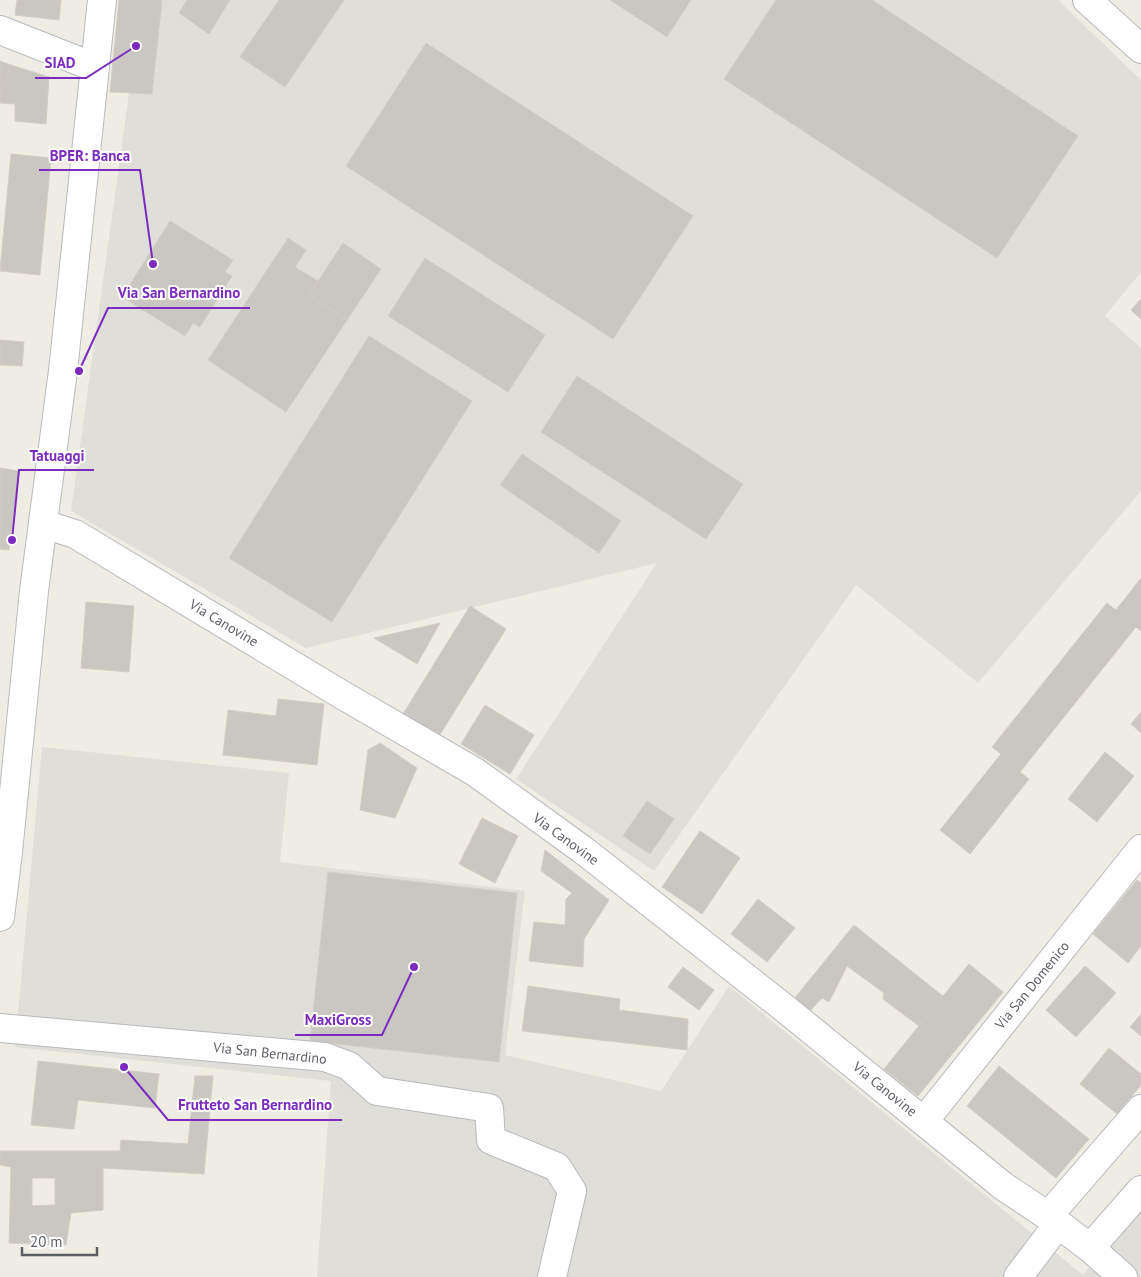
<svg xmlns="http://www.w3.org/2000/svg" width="1141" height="1277" viewBox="0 0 1141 1277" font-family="'PT Sans',sans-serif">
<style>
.industrial{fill:#e0ded8}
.building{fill:#cac6c1;stroke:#d3cec2;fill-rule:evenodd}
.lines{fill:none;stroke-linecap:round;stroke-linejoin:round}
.street-casing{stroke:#b6b9be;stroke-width:30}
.secondary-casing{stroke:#b7bac0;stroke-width:30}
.street{stroke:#fff;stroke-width:28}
.secondary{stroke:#fff;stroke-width:28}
.labels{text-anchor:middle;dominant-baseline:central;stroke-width:4;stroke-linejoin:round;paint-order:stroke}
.street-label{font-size:14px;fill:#5c5f65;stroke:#fff}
.leader{fill:none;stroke:#7b2cbf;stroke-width:2}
.callout-dot{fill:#7b2cbf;stroke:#fff;stroke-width:2}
.callout-label{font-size:15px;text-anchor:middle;font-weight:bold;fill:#7b2cbf;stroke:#fff;stroke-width:4;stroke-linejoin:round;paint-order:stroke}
</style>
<rect width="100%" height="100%" fill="#efece4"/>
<g class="industrial">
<path d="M 142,0 L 1058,0 L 1141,80 L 1141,272 L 1105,316 L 1141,348 L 1141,491 L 978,683 L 856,585 L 654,871 L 516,779 L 657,563 L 306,648 L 71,511 Z"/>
<path d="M 42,747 L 289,773 L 280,862 L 525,891 L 505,1055 L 661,1091 L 729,986 L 1083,1275 L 1141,1206 L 1141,1277 L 317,1277 L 331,1081 L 15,1047 Z"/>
</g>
<g class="building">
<path d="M 17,0 L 61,0 L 59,20 L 15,15 Z"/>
<path d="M 119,0 L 162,0 L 152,94 L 110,92 Z"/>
<path d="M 187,0 L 230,0 L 209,34 L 179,13 Z"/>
<path d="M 279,0 L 344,0 L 285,87 L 240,57 Z"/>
<path d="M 610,0 L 691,0 L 667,37 Z"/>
<path d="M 776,0 L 872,0 L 1078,136 L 997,258 L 724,79 Z"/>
<path d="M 426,43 L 693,216 L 613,339 L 346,166 Z"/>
<path d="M 0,61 L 11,65 L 1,94 L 0,94 Z"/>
<path d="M 11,65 L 49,77 L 46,124 L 15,121 L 15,104 L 0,103 L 0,95 Z"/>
<path d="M 11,154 L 51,158 L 40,275 L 0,271 Z"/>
<path d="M 170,221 L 233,260 L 225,272 L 232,276 L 200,327 L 193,323 L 185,336 L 122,297 Z"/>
<path d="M 288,238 L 306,250 L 295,267 L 318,281 L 309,295 L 347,320 L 286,412 L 208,360 Z"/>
<path d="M 343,243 L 381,269 L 347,320 L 309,295 Z"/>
<path d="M 425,258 L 545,335 L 508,392 L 388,316 Z"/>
<path d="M 1141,299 L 1141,319 L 1131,310 Z"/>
<path d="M 369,336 L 472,401 L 332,622 L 229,558 Z"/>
<path d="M 0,340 L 24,342 L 22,366 L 0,365 Z"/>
<path d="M 577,376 L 743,484 L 706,539 L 541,432 Z"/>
<path d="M 522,454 L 621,521 L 599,553 L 500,485 Z"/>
<path d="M 0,468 L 19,471 L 9,550 L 0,549 Z"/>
<path d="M 1141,578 L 1141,631 L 1136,627 L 1020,772 L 1029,779 L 970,854 L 940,830 L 1001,754 L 992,747 L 1107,603 L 1116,610 Z"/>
<path d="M 86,602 L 134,606 L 129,672 L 81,668 Z"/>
<path d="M 470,606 L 506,629 L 439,736 L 403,714 Z"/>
<path d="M 440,623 L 417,664 L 374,638 Z"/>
<path d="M 278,699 L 324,704 L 317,765 L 223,755 L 228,710 L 276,716 Z"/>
<path d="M 485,705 L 534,735 L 510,774 L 461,744 Z"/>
<path d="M 1141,712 L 1141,733 L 1131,724 Z"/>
<path d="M 380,743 L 417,768 L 395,818 L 360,810 L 368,750 Z"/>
<path d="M 1105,752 L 1134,776 L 1097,822 L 1068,799 Z"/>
<path d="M 647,801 L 674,819 L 650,854 L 623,836 Z"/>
<path d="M 482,818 L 518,836 L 495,883 L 459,864 Z"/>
<path d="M 700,831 L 740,858 L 702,914 L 662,887 Z"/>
<path d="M 545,850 L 609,900 L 584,939 L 583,967 L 529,961 L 534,922 L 565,925 L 566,899 L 572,893 L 541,871 Z"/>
<path d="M 328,872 L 517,893 L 499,1062 L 310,1041 Z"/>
<path d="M 1137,880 L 1141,883 L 1141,946 L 1128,963 L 1093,934 Z"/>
<path d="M 758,899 L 795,928 L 767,962 L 731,934 Z"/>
<path d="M 854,925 L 944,997 L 919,1026 L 883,999 L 884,993 L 847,966 L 829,1002 L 822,998 L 809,1012 L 794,999 Z"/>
<path d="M 969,964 L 1003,992 L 918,1096 L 884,1069 Z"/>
<path d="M 1085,966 L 1116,993 L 1076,1037 L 1046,1010 Z"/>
<path d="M 683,967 L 714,990 L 699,1010 L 668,987 Z"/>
<path d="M 528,986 L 620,999 L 619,1010 L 688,1019 L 687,1050 L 522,1031 Z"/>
<path d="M 1141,1014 L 1141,1036 L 1130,1027 Z"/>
<path d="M 1109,1048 L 1141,1074 L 1141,1085 L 1117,1114 L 1080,1084 Z"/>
<path d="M 38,1061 L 159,1074 L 155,1108 L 78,1100 L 74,1129 L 31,1125 Z"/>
<path d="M 999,1066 L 1089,1139 L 1056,1178 L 967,1106 Z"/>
<path d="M 195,1076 L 213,1076 L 204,1174 L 103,1168 L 103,1210 L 71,1213 L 66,1245 L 9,1243 L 11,1167 L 0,1165 L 0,1151 L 120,1151 L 121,1140 L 188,1144 ZM 32,1178 L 55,1178 L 55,1205 L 32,1206 Z"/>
</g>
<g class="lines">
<defs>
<g id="street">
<path d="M 1087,0 L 1141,49"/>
<path d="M 0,30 L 94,67"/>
<path d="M 43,524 L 75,534 L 339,693 L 475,772 L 583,850 L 783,1007 L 1003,1186 L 1048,1216 L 1090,1248 L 1123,1277"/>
<path d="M 0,1028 L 325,1057 L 349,1066 L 377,1091 L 489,1108 L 491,1140 L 557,1167 L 572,1191 L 552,1277"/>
<path d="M 924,1121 L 1141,849"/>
<path d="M 1048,1216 L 1141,1109"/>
<path d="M 1090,1248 L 1141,1190"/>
<path d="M 1018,1277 L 1058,1224"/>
</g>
<path id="secondary" d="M 0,917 L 8,852 L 34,591 L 63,371 L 102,0"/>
</defs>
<use href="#street" class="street-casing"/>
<use href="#secondary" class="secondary-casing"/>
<use href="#street" class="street"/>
<use href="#secondary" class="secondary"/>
</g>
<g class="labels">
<g class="street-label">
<text transform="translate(224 623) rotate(31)">Via Canovine</text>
<text transform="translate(566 839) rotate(36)">Via Canovine</text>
<text transform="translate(1032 985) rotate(-51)">Via San Domenico</text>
<text transform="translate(270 1053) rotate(6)">Via San Bernardino</text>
<text transform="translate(885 1089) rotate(39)">Via Canovine</text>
</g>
</g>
<path class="leader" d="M136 46L86 78H35M153 264L140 170H39M79 371L108 308H250M12 540L19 470H94M414 967L382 1035H295M124 1067L168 1120H342"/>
<g class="callout-dot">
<circle cx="136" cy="46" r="5"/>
<circle cx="153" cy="264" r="5"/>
<circle cx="79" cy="371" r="5"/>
<circle cx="12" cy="540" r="5"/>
<circle cx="414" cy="967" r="5"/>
<circle cx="124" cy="1067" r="5"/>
</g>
<g class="callout-label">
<text x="60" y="68">SIAD</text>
<text x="90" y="161">BPER: Banca</text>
<text x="179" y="298">Via San Bernardino</text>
<text x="57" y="461">Tatuaggi</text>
<text x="338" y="1025">MaxiGross</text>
<text x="255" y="1110">Frutteto San Bernardino</text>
</g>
<path d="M22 1247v8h75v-8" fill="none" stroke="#5c5f65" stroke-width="2.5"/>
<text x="30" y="1247" font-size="15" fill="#5c5f65" stroke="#ffffff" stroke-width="4" paint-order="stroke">20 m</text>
</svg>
